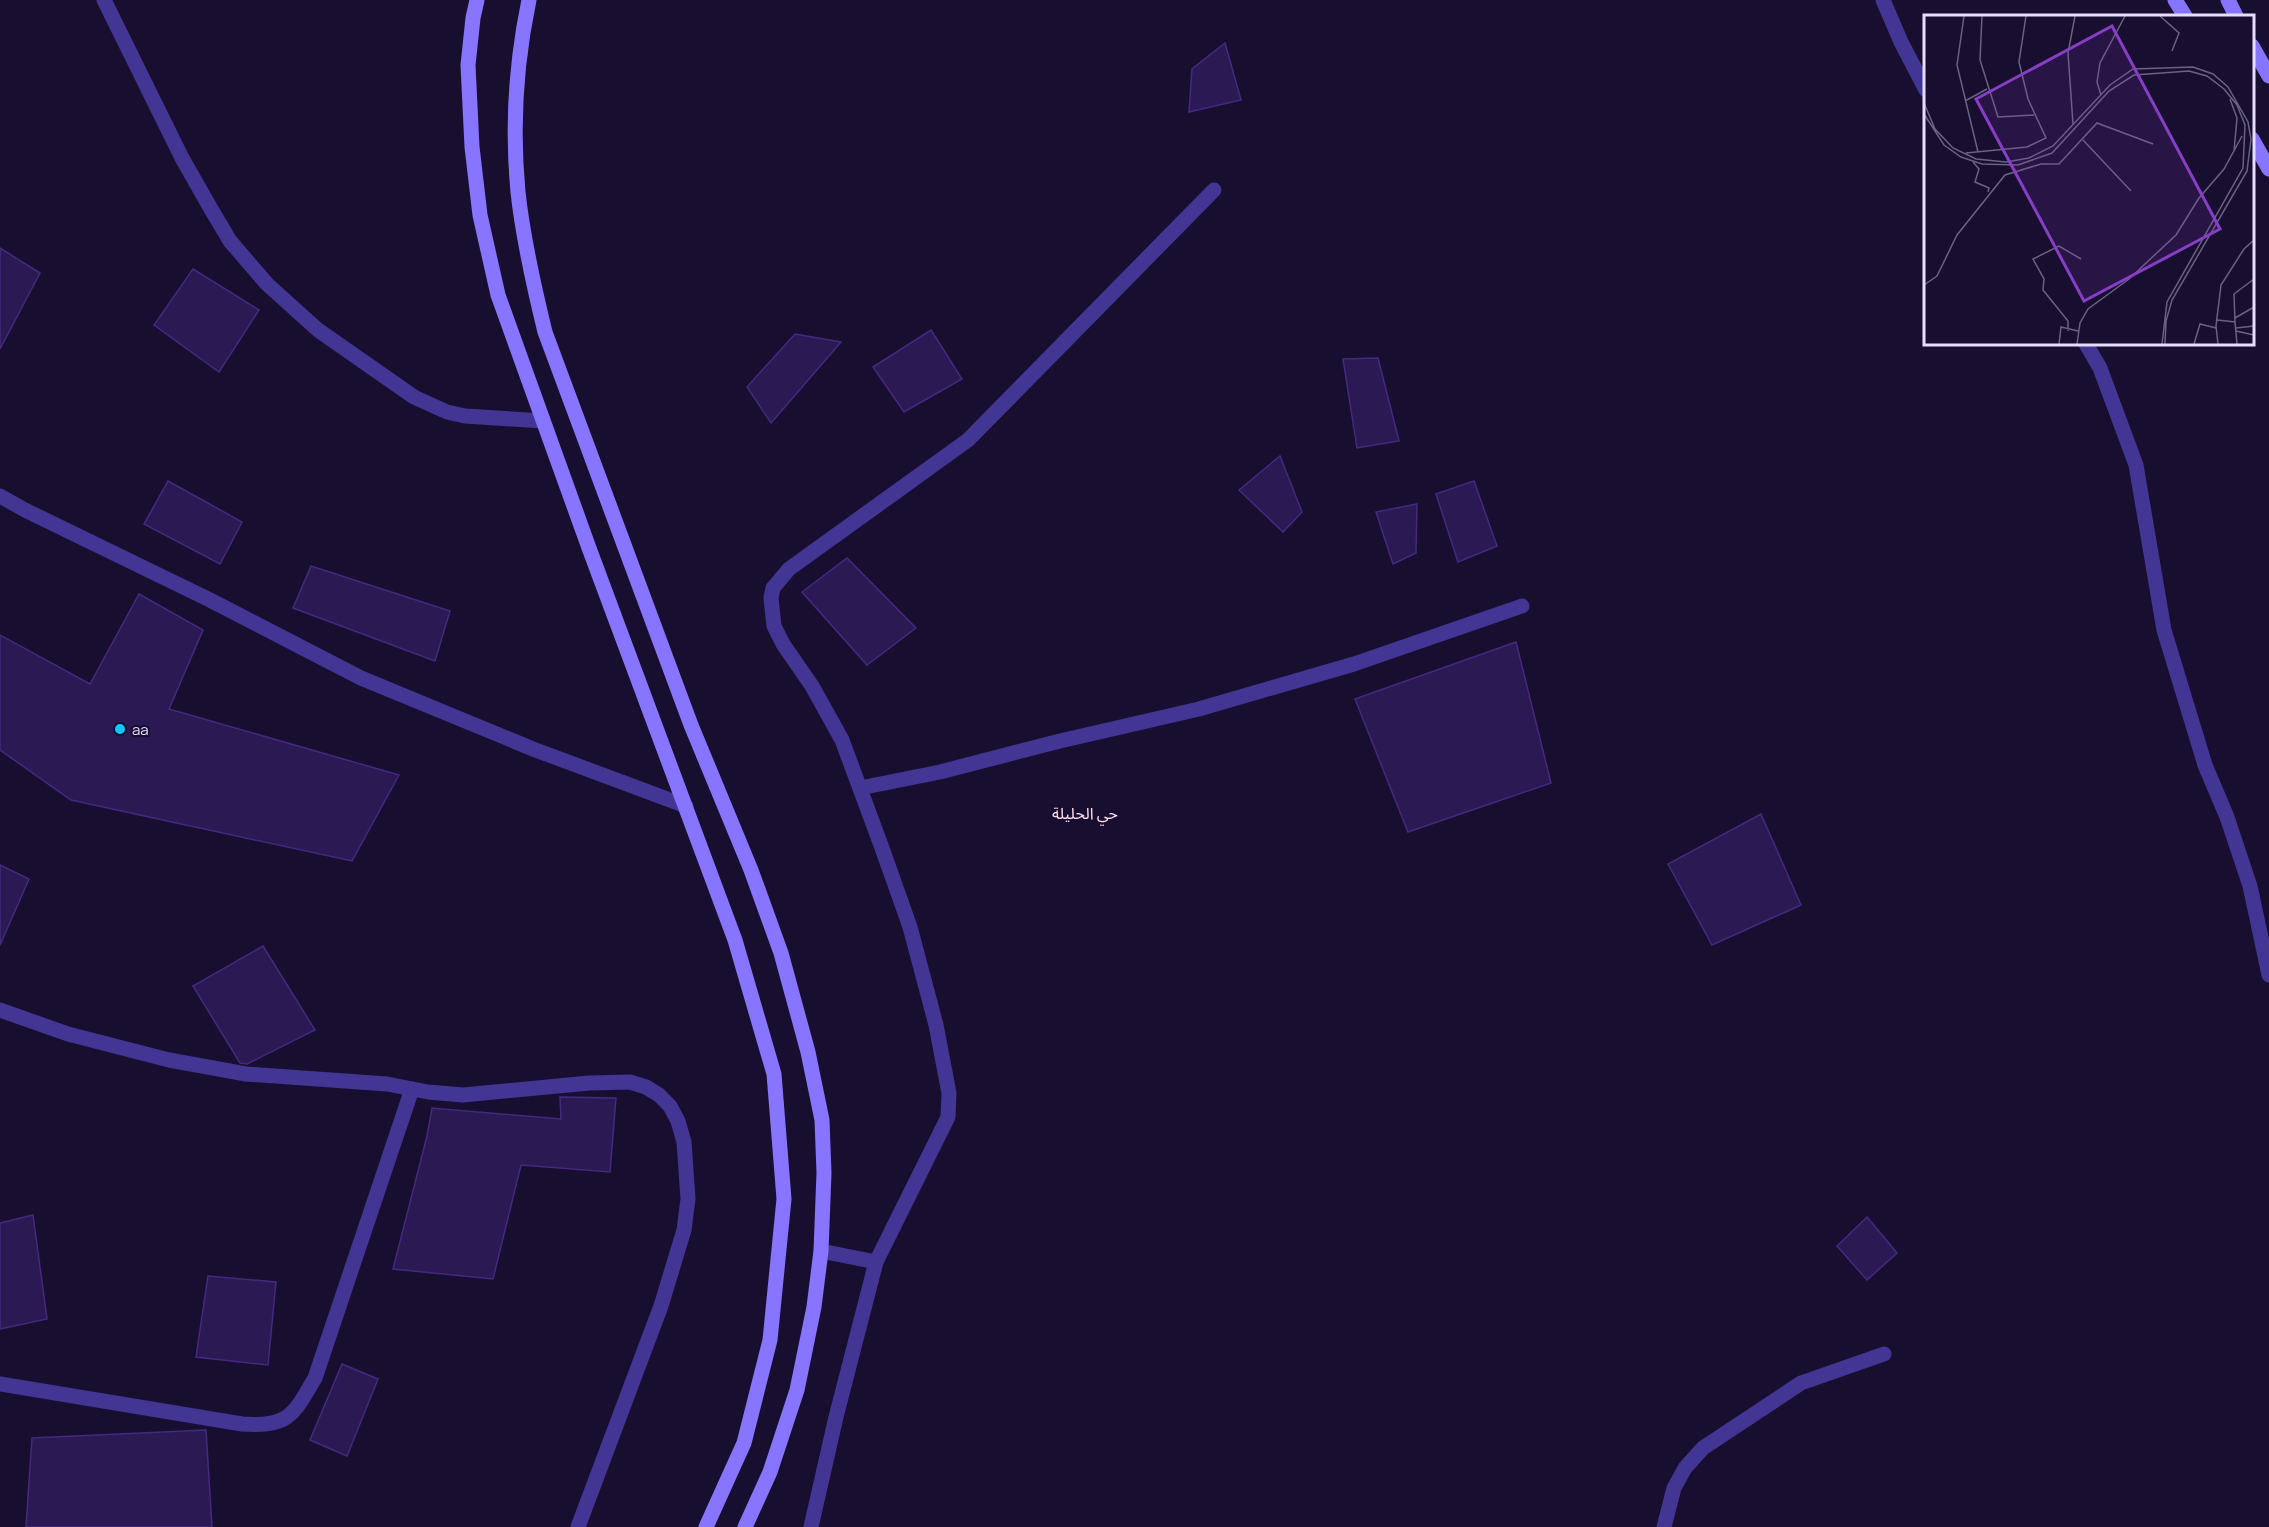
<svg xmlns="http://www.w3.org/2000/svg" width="2269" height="1527" viewBox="0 0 2269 1527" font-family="Manrope,'Noto Sans Arabic',sans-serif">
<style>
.building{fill:#2b1953;stroke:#442981;stroke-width:1.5}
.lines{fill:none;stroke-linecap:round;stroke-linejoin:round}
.minor{stroke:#433593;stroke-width:15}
.tertiary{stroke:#433593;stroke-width:15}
.secondary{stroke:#8875ff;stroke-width:15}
.poi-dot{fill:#0acbff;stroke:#180f30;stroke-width:2}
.labels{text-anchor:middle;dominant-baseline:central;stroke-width:4.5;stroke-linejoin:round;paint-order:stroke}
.poi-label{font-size:15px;fill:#e5deff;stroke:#180f30;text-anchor:start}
.neighbourhood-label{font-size:16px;fill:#ffe0f0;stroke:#180f30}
.inset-road{fill:none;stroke:#6a6283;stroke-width:1.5}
.view{fill:#863ec5;fill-opacity:0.15;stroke:#863ec5;stroke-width:3}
.inset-edge{fill:none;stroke:#e5deff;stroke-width:3}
</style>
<rect width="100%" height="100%" fill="#180f30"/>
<g class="building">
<path d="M 1225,43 L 1241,100 L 1189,112 L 1192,69 Z"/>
<path d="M 0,248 L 40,273 L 0,349 Z"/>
<path d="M 193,269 L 259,310 L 219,372 L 154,325 Z"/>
<path d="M 931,330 L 962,379 L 904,412 L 873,367 Z"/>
<path d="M 795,334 L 841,342 L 771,423 L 747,387 Z"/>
<path d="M 1378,358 L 1399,441 L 1357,448 L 1343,359 Z"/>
<path d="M 1280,456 L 1302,512 L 1283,532 L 1239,490 Z"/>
<path d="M 168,481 L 242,522 L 220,564 L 144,524 Z"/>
<path d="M 1474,481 L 1497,546 L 1458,562 L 1436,494 Z"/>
<path d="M 1417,504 L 1416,553 L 1393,564 L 1376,512 Z"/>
<path d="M 847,558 L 916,628 L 867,665 L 802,592 Z"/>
<path d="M 311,566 L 450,611 L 435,661 L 293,608 Z"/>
<path d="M 139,594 L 203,630 L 169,709 L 399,775 L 352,861 L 71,800 L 0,750 L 0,635 L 90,684 Z"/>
<path d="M 1516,642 L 1551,783 L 1408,832 L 1355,699 Z"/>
<path d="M 1761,814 L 1801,905 L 1712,945 L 1668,864 Z"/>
<path d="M 0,865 L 29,879 L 0,945 Z"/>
<path d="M 263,946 L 315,1030 L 247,1064 L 240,1063 L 193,986 Z"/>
<path d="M 560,1097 L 616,1098 L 610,1172 L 521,1165 L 493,1279 L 393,1269 L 427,1136 L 432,1108 L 561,1119 Z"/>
<path d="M 33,1215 L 47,1319 L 0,1329 L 0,1223 Z"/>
<path d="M 1867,1217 L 1897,1253 L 1867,1280 L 1837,1246 Z"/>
<path d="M 208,1276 L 276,1282 L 268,1365 L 196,1357 Z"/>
<path d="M 342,1364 L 378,1379 L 347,1456 L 310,1440 Z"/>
<path d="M 206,1430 L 212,1527 L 26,1527 L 32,1438 Z"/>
</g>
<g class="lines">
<g class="minor">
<path d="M 104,0 L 182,158 L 211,209 L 230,241 L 267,284 L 318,330 L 414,397 L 447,412 L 465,416 L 543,421"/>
<path d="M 0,496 L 25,510 L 210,600 L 361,678 L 533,749 L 686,806"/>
<path d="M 860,788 L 940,772 L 1060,741 L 1199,709 L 1354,664 L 1522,606"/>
<path d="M 0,1010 L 68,1034 L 169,1060 L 246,1074 L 387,1084 L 428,1092 L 463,1095 L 589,1083 L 630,1082 L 646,1087 L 659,1095 L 670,1106 L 678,1121 L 684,1142 L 688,1199 L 684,1230 L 661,1306 L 578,1527"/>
<path d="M 821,1251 L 876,1262"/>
<path d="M 0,1384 L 242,1424 C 288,1427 293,1416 315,1378 L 412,1089"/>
<path d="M 811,1527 L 836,1417 L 876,1262 L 948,1117 L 949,1093 L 936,1025 L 910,927 L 882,848 L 842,740 L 812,686 L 783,644 L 774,626 L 771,598 L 773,588 L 789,569 L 968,440 L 1214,190"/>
<path d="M 1664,1527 L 1674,1488 L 1685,1468 L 1703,1448 L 1801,1383 L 1884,1354"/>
</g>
<g class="tertiary">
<path d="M 1883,0 L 1901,42 L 1926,90"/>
<path d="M 2086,344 L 2100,368 L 2136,465 L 2164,630 L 2205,765 L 2227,817 L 2250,886 L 2269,975"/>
</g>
<g class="secondary">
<path d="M 477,0 L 473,18 L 468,65 L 472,147 L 480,215 L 498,295 L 589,548 L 735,940 L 774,1074 L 784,1199 L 770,1340 L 744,1443 L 706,1527"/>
<path d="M 529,0 C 516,62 512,129 518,192 C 523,239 534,287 545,332 L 691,725 L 751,870 L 781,953 L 808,1052 L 822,1120 L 824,1173 L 821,1251 L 814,1307 L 797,1390 L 770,1472 L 745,1527"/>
<path d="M 2175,0 L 2185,16"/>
<path d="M 2228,0 L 2236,16"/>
<path d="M 2252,46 L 2269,76"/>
<path d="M 2252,139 L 2269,169"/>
</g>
</g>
<circle class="poi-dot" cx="120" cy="729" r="6"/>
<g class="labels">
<g class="poi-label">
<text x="132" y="729">aa</text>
</g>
<g class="neighbourhood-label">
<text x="1085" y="813">حي الحليلة</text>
</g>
</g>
<g transform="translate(1924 15)">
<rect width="330" height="330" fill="#180f30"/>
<path class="inset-road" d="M 40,1 L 33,50 L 54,137M 58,1 L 56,45 L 74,102 L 110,100M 236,1 L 255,18 L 248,36M 177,80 L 173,67 L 176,48 L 201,1M 306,84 L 313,103 L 310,136M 41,86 L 63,74M 0,88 L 11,114 L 29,133 L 52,144 L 82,147 L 105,143 L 129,131 L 186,70 L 209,54 L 269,52 L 289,59 L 304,72 L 324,107 L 327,124 L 323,156 L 248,285 L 242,306 L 241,329M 0,99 L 20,130 L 37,142 L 58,149 L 94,150 L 128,138 L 185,76 L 210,60 L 265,56 L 283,61 L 300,74 L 313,90 L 321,110 L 319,153 L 243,287 L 238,329M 149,109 L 144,38 L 151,1M 159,125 L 207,176M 42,138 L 103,132 L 122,123 L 104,84 L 95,47 L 102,1M 49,147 L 55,154 L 51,167 L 65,173 L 64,177M 0,270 L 13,261 L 33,220 L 81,160 L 117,149 L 135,149 L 173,108 L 229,129M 311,303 L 330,292M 293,305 L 311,307 L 313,329M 311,307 L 310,279 L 330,264M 312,313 L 330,311M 144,316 L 144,306 L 119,275 L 120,264 L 109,244 L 135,231 L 157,244M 312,316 L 330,320M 135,329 L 137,312 L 154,316M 153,329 L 156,308 L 164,294 L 205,264 L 252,220 L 275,183 L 300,154 L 318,121M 270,329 L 276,309 L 292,313M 294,329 L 292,311 L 297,270 L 320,234 L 330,225"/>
<path class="view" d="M 188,11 L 296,214 L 160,286 L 52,84 Z"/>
<rect width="330" height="330" class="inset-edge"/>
</g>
</svg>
